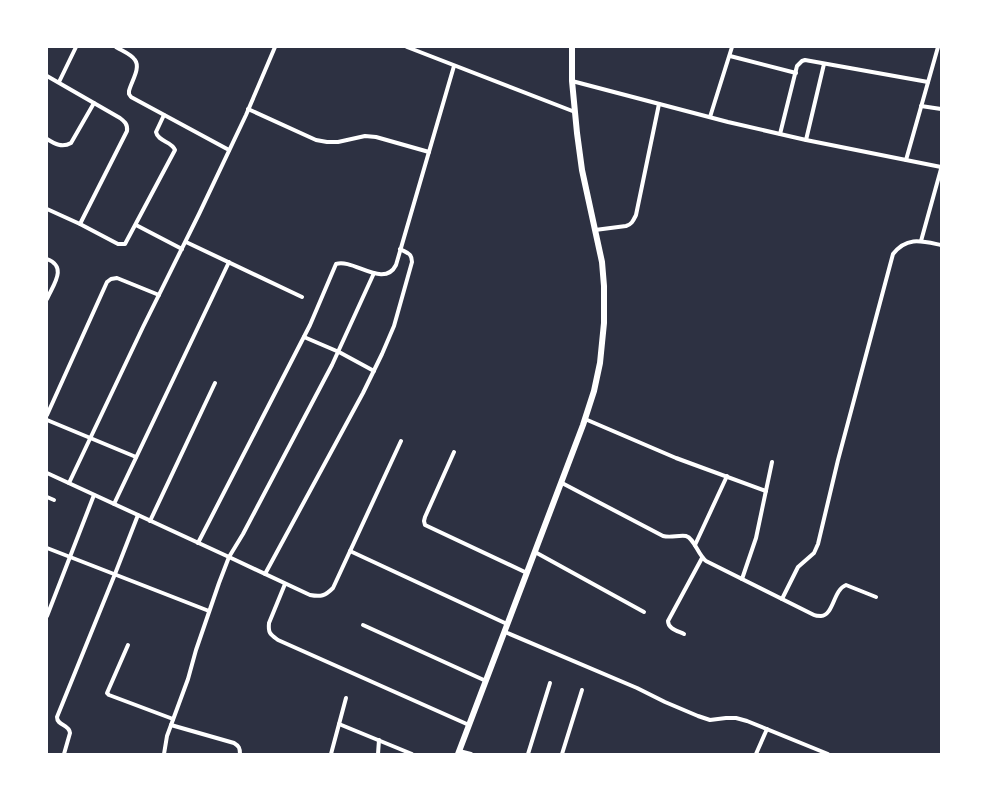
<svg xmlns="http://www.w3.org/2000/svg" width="988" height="801" viewBox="0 0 988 801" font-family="'Archivo Narrow',sans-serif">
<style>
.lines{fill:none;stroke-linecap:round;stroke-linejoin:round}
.minor{stroke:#fff;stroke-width:4}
.tertiary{stroke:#fff;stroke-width:6}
</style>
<rect width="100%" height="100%" fill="#2d3142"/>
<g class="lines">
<g class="minor">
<path d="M 116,47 C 122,51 131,54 135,60 C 141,68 131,82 129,91 L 129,94 L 131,97 L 229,150"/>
<path d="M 407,47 L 575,112"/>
<path d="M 730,56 L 796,73"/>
<path d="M 47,76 L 120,118 C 124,121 128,124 127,131 L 80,224"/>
<path d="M 572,81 L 728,122 L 806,140 L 941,167"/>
<path d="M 59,82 L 76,47"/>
<path d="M 921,106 L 941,109"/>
<path d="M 248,109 L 316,140 L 327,142 L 338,142 L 365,136 L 376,137 L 429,152"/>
<path d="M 710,117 L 732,47"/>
<path d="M 780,134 L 797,66 L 802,61 L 805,60 L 928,82"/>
<path d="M 47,139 C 55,144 62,148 71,143 L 94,103"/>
<path d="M 806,140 L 824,64"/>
<path d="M 906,160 L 938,47"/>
<path d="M 47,209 L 80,224 L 118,244 L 125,244 L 175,150 C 172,141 158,142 156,132 L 164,115"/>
<path d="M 136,225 L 182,249"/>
<path d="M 595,230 L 626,226 C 632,224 633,221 636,215 L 659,104"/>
<path d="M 921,241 L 941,169"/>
<path d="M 186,242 L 302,297"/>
<path d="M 47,259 C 68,267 53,285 47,299"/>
<path d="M 304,337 L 339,352 L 374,371"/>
<path d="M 47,415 L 107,282 L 111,279 L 117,278 L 159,295"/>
<path d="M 585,419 L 676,458 L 766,491"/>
<path d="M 47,420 L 136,457"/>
<path d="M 454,452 L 425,517 L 424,521 L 425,525 L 527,573"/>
<path d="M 47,473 L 229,557 L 310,595 C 321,597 325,596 333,588 L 401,441"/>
<path d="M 69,483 L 143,327 L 199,214 L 246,115 L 275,47"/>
<path d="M 562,483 L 663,536 C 671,538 678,535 686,536 C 694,538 698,555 706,561 L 814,615 C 816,616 818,616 821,616 C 834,615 833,590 846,585 L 876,597"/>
<path d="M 47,497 L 54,500"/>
<path d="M 114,504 L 229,262"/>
<path d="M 150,521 L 215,383"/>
<path d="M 198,543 L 310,325 L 336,264 C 353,258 384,289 396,265 L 454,66"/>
<path d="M 695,545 L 727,476"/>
<path d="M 47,548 L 209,611"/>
<path d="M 350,551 L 507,624"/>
<path d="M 535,552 L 644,612"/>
<path d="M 265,574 L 363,393 L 382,354 L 394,326 L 412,262 C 412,253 407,253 400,249"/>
<path d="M 742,579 L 756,538 L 772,462"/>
<path d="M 285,584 L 269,623 C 268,633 270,634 278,640 L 469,725"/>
<path d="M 782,599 L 798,567 L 814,553 L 818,544 L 838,460 L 893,254 C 907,236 922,241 941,245"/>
<path d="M 47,616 L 94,495"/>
<path d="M 363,625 L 486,681"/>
<path d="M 505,632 L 637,688 L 665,702 L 698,716 L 710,720 L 726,718 L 736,718 L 747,721 L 828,754"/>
<path d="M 684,634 C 678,631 668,629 668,621 L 702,558"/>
<path d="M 128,645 L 107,693 L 109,695 L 173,719"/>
<path d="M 339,724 L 412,754"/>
<path d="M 171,725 L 234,743 C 239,746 240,748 240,754"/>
<path d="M 459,751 L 471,754"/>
<path d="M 64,754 L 70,733 C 69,724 57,726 57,717 L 115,574 L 138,515"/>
<path d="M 164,754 L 167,736 L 188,679 L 196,650 L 219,583 L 229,557 L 243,534 L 332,365 L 374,273"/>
<path d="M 331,754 L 346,698"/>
<path d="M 378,754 L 379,740"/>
<path d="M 528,754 L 550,683"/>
<path d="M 562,754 L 582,690"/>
<path d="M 756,754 L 767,729"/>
</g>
<path class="tertiary" d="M 458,754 L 583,425 L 594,391 L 600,363 L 604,323 L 604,286 L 602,262 L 582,170 L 577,133 L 572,81 L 572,47"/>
</g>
<rect width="988" height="801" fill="none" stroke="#ffffff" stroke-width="96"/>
</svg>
